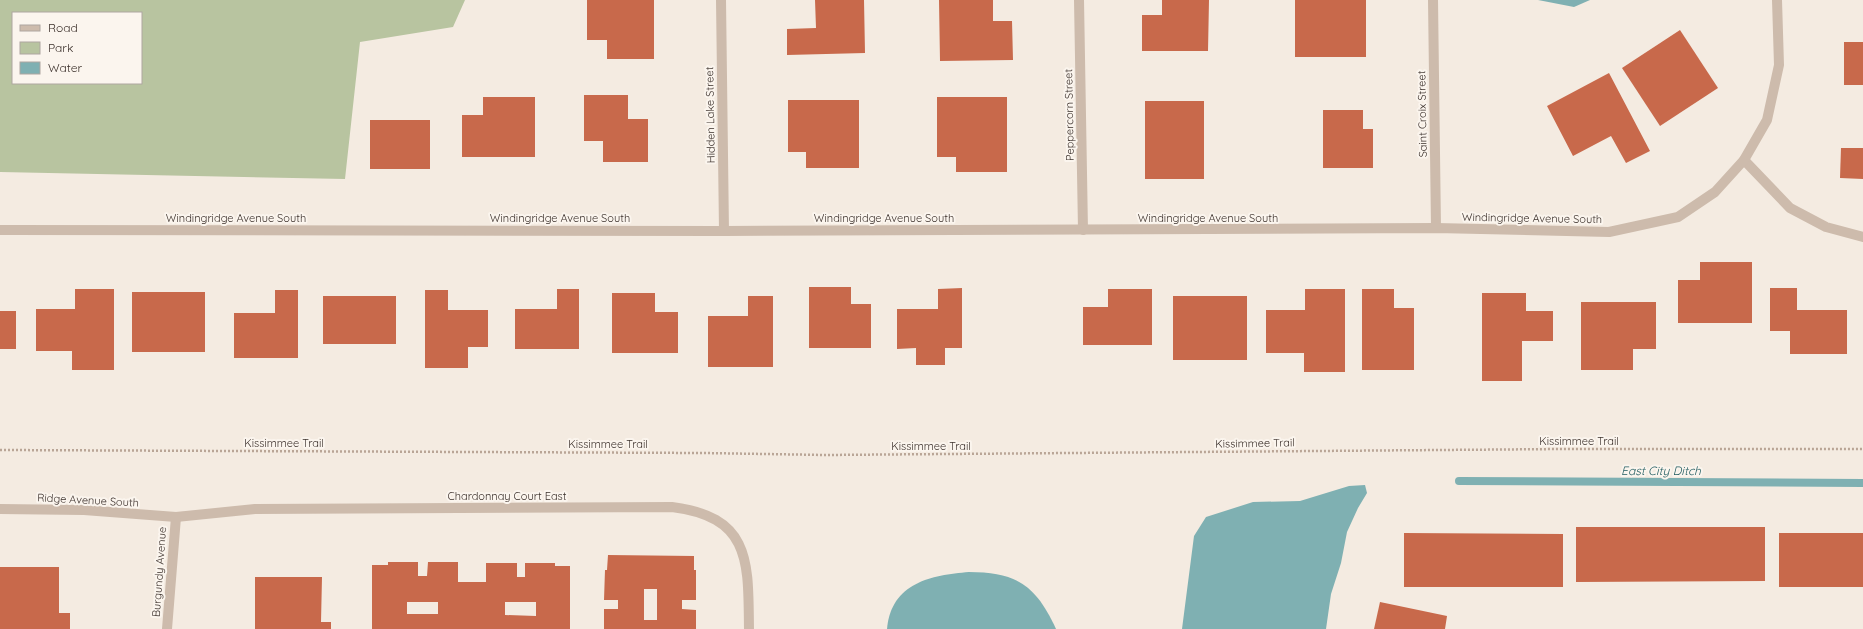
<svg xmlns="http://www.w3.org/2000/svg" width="1863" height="629" viewBox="0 0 1863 629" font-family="Quicksand,sans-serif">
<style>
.green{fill:#b8c4a0;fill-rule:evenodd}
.water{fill:#7fb0b2}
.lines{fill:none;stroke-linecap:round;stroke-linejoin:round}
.stream{stroke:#7fb0b2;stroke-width:8}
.building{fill:#c8694b;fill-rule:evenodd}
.path{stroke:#b9a596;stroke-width:2.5;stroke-dasharray:2 2;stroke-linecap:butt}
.lane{stroke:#cdbbac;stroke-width:10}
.street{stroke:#cdbbac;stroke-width:10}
.labels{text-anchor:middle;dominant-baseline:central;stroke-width:4;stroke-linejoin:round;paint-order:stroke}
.street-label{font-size:11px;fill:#3b302b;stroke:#fbf5ee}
.water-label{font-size:12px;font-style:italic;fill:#1f5a5e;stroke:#fbf5ee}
</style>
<rect width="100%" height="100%" fill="#f4ebe1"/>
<path class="green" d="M 0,0 L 465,0 L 453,27 L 360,42 L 345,179 L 0,172 ZM 13,13 L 141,13 L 141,83 L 13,83 Z"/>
<g class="water">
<path d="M 1538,0 L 1590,0 L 1574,7 Z"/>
<path d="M 1365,485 L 1367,493 L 1358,508 L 1347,532 L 1341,563 L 1331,594 L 1326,629 L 1182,629 L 1194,536 L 1206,517 L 1253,502 L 1300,501 L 1349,486 Z"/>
<path d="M 969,572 C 1017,572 1036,586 1056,629 L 887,629 C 891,583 931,575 969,572 Z"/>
</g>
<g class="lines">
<path class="stream" d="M 1459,481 L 1863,483"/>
</g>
<g class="building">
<path d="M 587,0 L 654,0 L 654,59 L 607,59 L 607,40 L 587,40 Z"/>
<path d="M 815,0 L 864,0 L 865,53 L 787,55 L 787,29 L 816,28 Z"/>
<path d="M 939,0 L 993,0 L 993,21 L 1012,21 L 1013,60 L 940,61 Z"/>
<path d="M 1162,0 L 1209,0 L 1208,51 L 1142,51 L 1142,15 L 1162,15 Z"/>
<rect x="1295" y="0" width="71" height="57"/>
<path d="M 1680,30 L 1718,88 L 1660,126 L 1622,68 Z"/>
<rect x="1844" y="42" width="19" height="43"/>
<path d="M 1609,73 L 1650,151 L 1626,163 L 1611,136 L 1573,156 L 1547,106 Z"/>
<path d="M 584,95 L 628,95 L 628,119 L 648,119 L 648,162 L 603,162 L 603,141 L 584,141 Z"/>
<path d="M 483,97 L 535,97 L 535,157 L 462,157 L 462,115 L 483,115 Z"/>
<path d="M 937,97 L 1007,97 L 1007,172 L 956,172 L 956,157 L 937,157 Z"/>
<path d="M 788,100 L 859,100 L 859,168 L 806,168 L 806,152 L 788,152 Z"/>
<rect x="1145" y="101" width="59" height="78"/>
<path d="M 1323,110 L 1363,110 L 1363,129 L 1373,129 L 1373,168 L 1323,168 Z"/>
<rect x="370" y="120" width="60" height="49"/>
<path d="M 1841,148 L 1863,148 L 1863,179 L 1840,178 Z"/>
<path d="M 1700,262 L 1752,262 L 1752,323 L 1678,323 L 1678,280 L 1700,280 Z"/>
<path d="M 809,287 L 851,287 L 851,304 L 871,304 L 871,348 L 809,348 Z"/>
<path d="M 962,288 L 962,348 L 945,348 L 945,365 L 916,365 L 916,348 L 897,349 L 897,309 L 938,309 L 938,289 Z"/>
<path d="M 1770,288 L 1797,288 L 1797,310 L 1847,310 L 1847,354 L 1790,354 L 1790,331 L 1770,331 Z"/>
<path d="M 75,289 L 114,289 L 114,370 L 72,370 L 72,351 L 36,351 L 36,309 L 75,309 Z"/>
<path d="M 557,289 L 579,289 L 579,349 L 515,349 L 515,309 L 557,309 Z"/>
<path d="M 1108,289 L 1152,289 L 1152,345 L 1083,345 L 1083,307 L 1108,307 Z"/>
<path d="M 1305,289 L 1345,289 L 1345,372 L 1304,372 L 1304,353 L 1266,353 L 1266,310 L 1305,310 Z"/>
<path d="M 1362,289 L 1394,289 L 1394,308 L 1414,308 L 1414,370 L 1362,370 Z"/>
<path d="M 275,290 L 298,290 L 298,358 L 234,358 L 234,313 L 275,313 Z"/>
<path d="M 425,290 L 448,290 L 448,310 L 488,310 L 488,347 L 468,347 L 468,368 L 425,368 Z"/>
<rect x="132" y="292" width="73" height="60"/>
<path d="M 612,293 L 655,293 L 655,312 L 678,312 L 678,353 L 612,353 Z"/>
<path d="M 1482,293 L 1526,293 L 1526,311 L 1553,311 L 1553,341 L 1522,341 L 1522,381 L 1482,381 Z"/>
<rect x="323" y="296" width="73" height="48"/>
<path d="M 748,296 L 773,296 L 773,367 L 708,367 L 708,316 L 748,316 Z"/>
<rect x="1173" y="296" width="74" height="64"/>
<path d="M 1581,302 L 1656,302 L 1656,349 L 1633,349 L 1633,370 L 1581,370 Z"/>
<rect x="0" y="311" width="16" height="38"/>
<path d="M 1576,527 L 1765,527 L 1765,581 L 1576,582 Z"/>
<path d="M 1404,533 L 1563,534 L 1563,587 L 1404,587 Z"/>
<rect x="1779" y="533" width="84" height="54"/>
<path d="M 608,555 L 694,556 L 694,570 L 696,570 L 696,600 L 682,600 L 682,609 L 696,610 L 696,629 L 604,629 L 604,609 L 618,609 L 618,600 L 604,600 L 605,570 L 607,570 ZM 644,589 L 657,589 L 657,620 L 644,620 Z"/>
<path d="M 388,562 L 418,562 L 418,576 L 427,576 L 428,562 L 458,562 L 458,582 L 486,582 L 486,563 L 517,563 L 517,577 L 525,577 L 525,563 L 555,563 L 555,566 L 570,566 L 570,629 L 372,629 L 372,565 L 388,565 ZM 407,602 L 438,602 L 438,614 L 407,614 ZM 505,602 L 536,602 L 536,616 L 505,615 Z"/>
<path d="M 0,567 L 59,567 L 59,613 L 70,613 L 70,629 L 0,629 Z"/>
<path d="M 255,577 L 322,577 L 321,622 L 331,622 L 331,629 L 255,629 Z"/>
<path d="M 1380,602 L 1447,616 L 1445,629 L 1374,629 Z"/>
</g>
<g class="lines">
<path class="path" d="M 0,450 L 704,453 L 825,455 L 1563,449 L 1863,449"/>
<g class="lane">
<path d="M 0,509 L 84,510 L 176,517 L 255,509 L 672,507 C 752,517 748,563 749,629"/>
<path d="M 167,629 L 176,517"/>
</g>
<g class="street">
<path d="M 721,0 L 724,231"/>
<path d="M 1079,0 L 1083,230"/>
<path d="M 1433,0 L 1436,228"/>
<path d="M 1744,160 L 1790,208 L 1826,227 L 1863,237"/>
<path d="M 0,230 L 724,231 L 1436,228 L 1609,232 L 1678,217 L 1715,192 L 1744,160 L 1767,120 L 1779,65 L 1777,0"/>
</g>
</g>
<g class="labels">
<g class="street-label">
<text transform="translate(1422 114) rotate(-91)">Saint Croix Street</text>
<text transform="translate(710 115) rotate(-91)">Hidden Lake Street</text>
<text transform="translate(1069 115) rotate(-91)">Peppercorn Street</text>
<text x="236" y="218">Windingridge Avenue South</text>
<text x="560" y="218">Windingridge Avenue South</text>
<text x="884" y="218">Windingridge Avenue South</text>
<text x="1208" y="218">Windingridge Avenue South</text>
<text transform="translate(1532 218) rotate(1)">Windingridge Avenue South</text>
<text x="1579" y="441">Kissimmee Trail</text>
<text x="284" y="443">Kissimmee Trail</text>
<text transform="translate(1255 443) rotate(-1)">Kissimmee Trail</text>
<text x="608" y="444">Kissimmee Trail</text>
<text x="931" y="446">Kissimmee Trail</text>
<text x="507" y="496">Chardonnay Court East</text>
<text transform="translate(88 500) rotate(3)">Ridge Avenue South</text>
<text transform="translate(159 572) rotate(-86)">Burgundy Avenue</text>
</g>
<g class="water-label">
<text x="1661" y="470">East City Ditch</text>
</g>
</g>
<rect x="12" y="12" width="130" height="72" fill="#fbf5ee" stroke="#aea6a0"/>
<rect x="20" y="25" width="20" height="6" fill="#cdbbac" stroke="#aea6a0"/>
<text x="48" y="32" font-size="12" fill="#3b302b">Road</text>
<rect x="20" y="42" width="20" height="12" fill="#b8c4a0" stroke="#aea6a0"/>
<text x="48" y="52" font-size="12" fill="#3b302b">Park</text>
<rect x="20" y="62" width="20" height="12" fill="#7fb0b2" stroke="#aea6a0"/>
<text x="48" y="72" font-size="12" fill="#3b302b">Water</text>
</svg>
